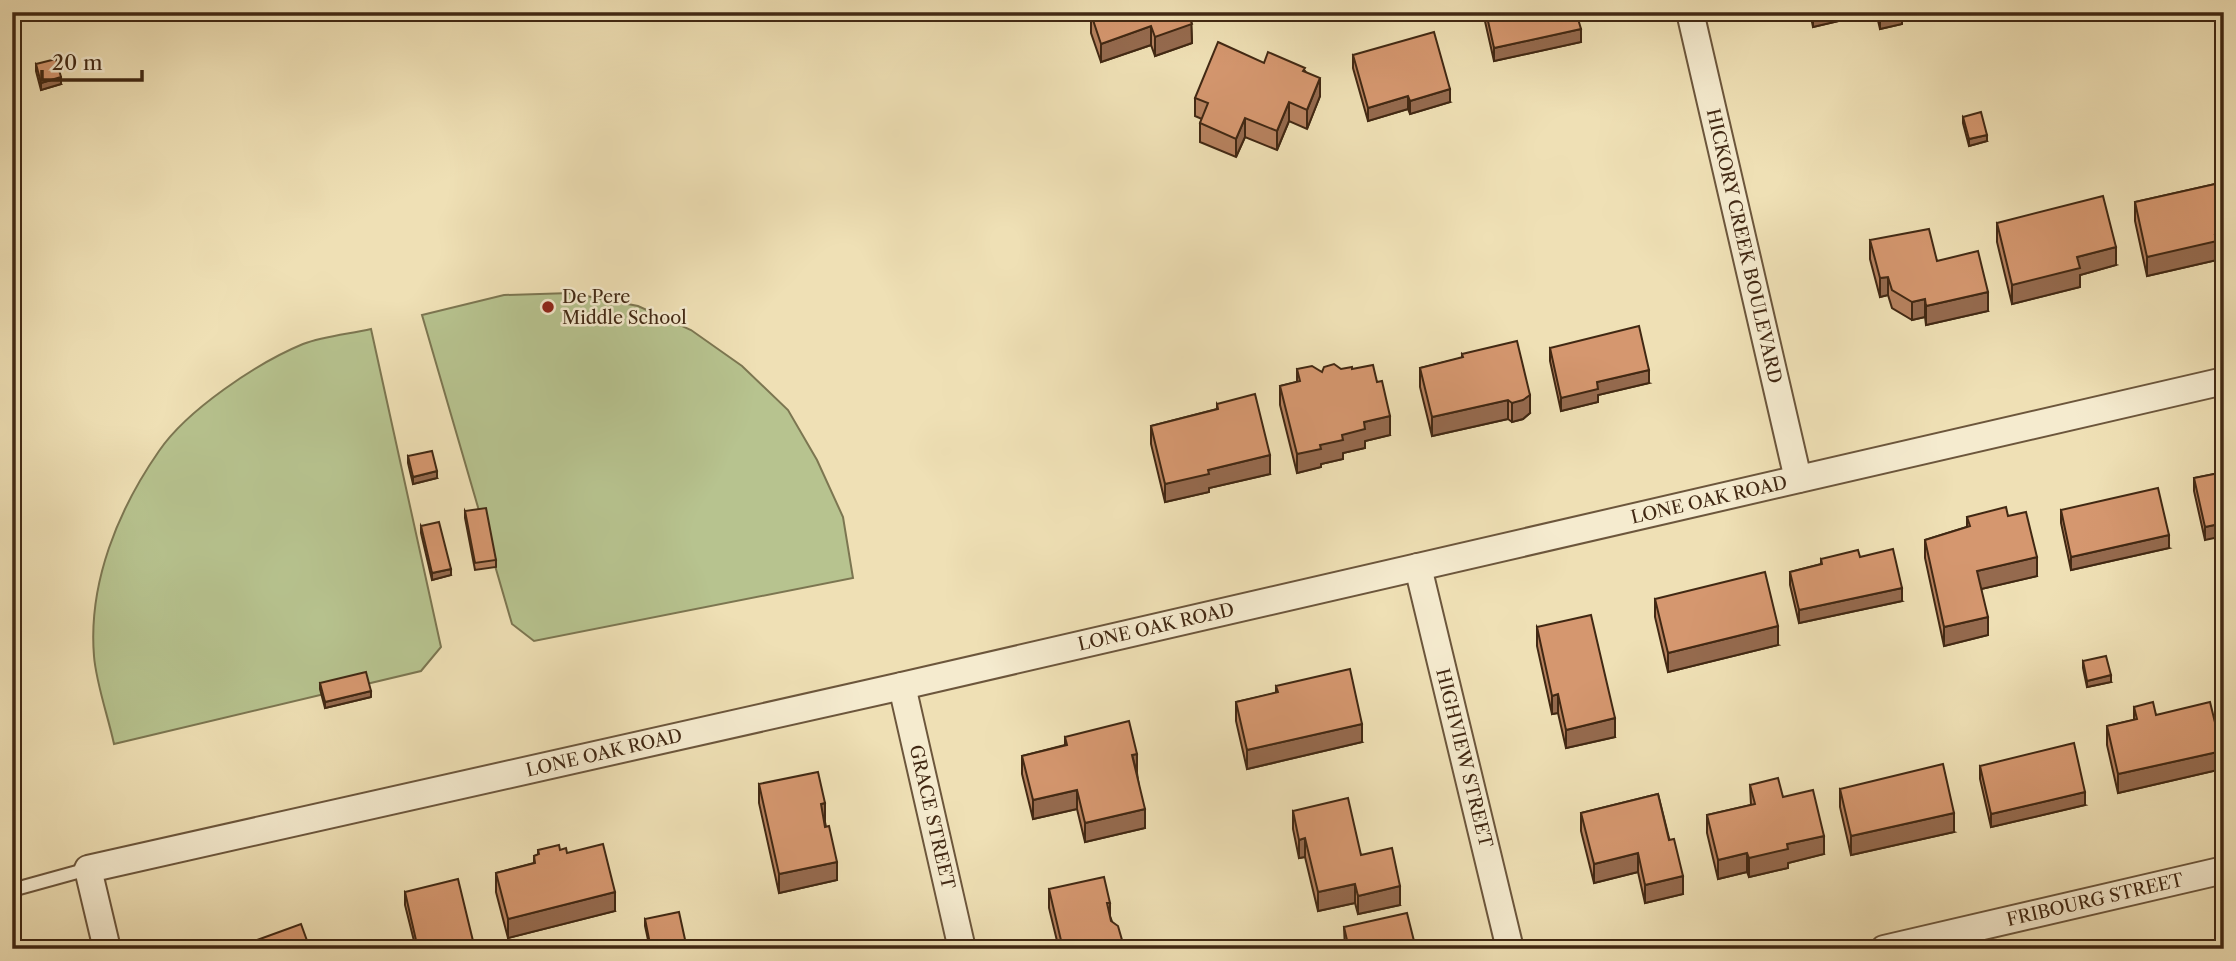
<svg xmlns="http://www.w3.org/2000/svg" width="2236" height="961" viewBox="0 0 2236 961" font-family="'Libre Caslon Text',serif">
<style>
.pitch{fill:#b7c38f;stroke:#7c7651;stroke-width:2}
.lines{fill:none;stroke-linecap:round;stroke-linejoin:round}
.lane-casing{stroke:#6c563c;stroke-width:16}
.street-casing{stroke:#6c563c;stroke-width:30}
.lane{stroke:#f5ebcf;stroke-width:12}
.street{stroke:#f5ebcf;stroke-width:26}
.wall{fill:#b7825f;stroke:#412813;stroke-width:2}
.shaded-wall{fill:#956a4e;stroke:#412813;stroke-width:2}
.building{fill:#d5976f;stroke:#412813;stroke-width:2}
.poi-dot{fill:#8f2418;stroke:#f5ebcf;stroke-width:2.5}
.labels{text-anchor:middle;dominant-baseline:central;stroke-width:5;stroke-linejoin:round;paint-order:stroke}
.street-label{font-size:18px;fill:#412813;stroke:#f5ebcf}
.poi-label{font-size:18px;fill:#412813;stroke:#f5ebcf;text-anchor:start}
</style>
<rect width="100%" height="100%" fill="#efe0b5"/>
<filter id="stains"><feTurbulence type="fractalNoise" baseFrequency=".00286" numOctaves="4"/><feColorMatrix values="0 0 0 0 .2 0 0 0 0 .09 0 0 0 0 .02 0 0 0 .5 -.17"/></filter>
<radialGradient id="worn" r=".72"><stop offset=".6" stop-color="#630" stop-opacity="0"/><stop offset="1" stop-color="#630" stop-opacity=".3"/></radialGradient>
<g class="pitch">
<path d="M 571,293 L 638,306 L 691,330 L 742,366 L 788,410 L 817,460 L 843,517 L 853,578 L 534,641 L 512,624 L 422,315 L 504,295 Z"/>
<path d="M 371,329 L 441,647 L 421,671 L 114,744 C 108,716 96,683 94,656 C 88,583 118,510 159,451 C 187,410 257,363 303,344 C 324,336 349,334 371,329 Z"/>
</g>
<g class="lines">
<defs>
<path id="lane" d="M 12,890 L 88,869"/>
<g id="street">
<path d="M 1690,12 L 1798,479"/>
<path d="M 1418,567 L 1510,949"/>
<path d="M 902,686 L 962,949"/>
<path d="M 107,949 L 88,869 L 902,686 L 2224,381"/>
<path d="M 1884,949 L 2224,870"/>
</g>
</defs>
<use href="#lane" class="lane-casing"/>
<use href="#street" class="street-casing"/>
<use href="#lane" class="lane"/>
<use href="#street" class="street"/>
</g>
<g class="wall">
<path d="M 1484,12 L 1576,12 L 1581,42 L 1494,61 L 1484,17 Z"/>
<path d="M 1810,12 L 1843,12 L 1843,20 L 1813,27 Z"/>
<path d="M 1876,12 L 1911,12 L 1911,14 L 1902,16 L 1902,24 L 1880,29 Z"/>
<path d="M 1091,14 L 1191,21 L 1192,43 L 1155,56 L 1151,45 L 1101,62 L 1091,33 Z"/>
<path d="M 1353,55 L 1450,102 L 1410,114 L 1408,109 L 1368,121 L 1353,68 Z"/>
<path d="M 1264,63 L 1305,71 L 1320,96 L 1307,129 L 1289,121 L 1277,150 L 1245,137 L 1236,157 L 1200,142 L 1200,123 L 1202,119 L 1195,116 L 1195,98 Z"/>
<path d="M 36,64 L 61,84 L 41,90 L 36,71 Z"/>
<path d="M 1963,117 L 1987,141 L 1969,146 L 1963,123 Z"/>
<path d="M 2224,182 L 2224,252 L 2217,253 L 2217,260 L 2147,276 L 2135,221 L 2135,202 Z"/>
<path d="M 1997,223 L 2116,265 L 2080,275 L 2080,287 L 2012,304 L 1997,242 Z"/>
<path d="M 1870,240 L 1937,261 L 1988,311 L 1926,325 L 1925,317 L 1912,320 L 1892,308 L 1888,295 L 1880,297 L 1870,259 Z"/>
<path d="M 1550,348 L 1649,383 L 1598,395 L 1598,402 L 1561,411 L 1550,361 Z"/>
<path d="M 1462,354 L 1530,413 L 1523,419 L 1512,422 L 1508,419 L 1432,436 L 1420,387 L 1420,368 L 1462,358 Z"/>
<path d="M 1297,369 L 1322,372 L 1352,369 L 1390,435 L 1365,441 L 1365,448 L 1343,453 L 1343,459 L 1321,464 L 1321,467 L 1297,473 L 1280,405 L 1280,386 L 1297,382 Z"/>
<path d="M 1217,404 L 1270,474 L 1209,488 L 1209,492 L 1165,502 L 1151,444 L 1151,426 L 1217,409 Z"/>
<path d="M 408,456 L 437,478 L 413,484 L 408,463 Z"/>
<path d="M 2224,472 L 2205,540 L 2194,491 L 2194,478 Z"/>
<path d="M 2061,510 L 2169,548 L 2071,570 L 2061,523 Z"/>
<path d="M 465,511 L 496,560 L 496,567 L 475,570 L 465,518 Z"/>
<path d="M 2008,516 L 2037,576 L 1981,589 L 1988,635 L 1944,646 L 1925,558 L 1925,540 L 1967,527 L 1967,517 Z"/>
<path d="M 421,526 L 451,575 L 432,580 L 421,533 Z"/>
<path d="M 1821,559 L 1902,601 L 1799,623 L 1790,585 L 1790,572 L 1821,564 Z"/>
<path d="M 1655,599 L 1778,645 L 1668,672 L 1655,617 Z"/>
<path d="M 1537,627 L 1615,737 L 1566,748 L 1558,713 L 1552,714 L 1537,646 Z"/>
<path d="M 2083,661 L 2111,682 L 2087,687 L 2083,668 Z"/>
<path d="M 320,683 L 371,697 L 325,708 L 320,689 Z"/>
<path d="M 1276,686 L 1362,742 L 1247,769 L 1236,721 L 1236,702 L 1276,693 Z"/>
<path d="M 2134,707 L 2156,715 L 2222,769 L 2118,793 L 2107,745 L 2107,726 L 2134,720 Z"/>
<path d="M 1065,737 L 1137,773 L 1145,828 L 1085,842 L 1077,809 L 1033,819 L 1022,774 L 1022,756 L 1065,745 Z"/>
<path d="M 1980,766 L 2085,805 L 1991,827 L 1980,779 Z"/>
<path d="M 759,784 L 825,822 L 837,880 L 779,893 L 759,803 Z"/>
<path d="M 1750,785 L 1783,797 L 1824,854 L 1788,863 L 1788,868 L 1749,877 L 1747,872 L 1718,879 L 1707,833 L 1707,815 L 1751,805 Z"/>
<path d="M 1840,789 L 1954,832 L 1851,855 L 1840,807 Z"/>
<path d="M 1658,794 L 1683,894 L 1645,903 L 1638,872 L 1594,883 L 1581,831 L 1581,813 Z"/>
<path d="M 1293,811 L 1361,855 L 1400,905 L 1358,914 L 1355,903 L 1318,911 L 1305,857 L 1299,858 L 1293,829 Z"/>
<path d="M 538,850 L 560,850 L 567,853 L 615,911 L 508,938 L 496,892 L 496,873 L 534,863 L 534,856 L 538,855 Z"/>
<path d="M 1049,889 L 1110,903 L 1110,916 L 1122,949 L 1059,949 L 1049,908 Z"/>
<path d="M 405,892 L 474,949 L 416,949 L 405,905 Z"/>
<path d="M 645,919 L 686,949 L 650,949 L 645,926 Z"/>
<path d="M 1344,927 L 1416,949 L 1345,949 Z"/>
</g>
<g class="shaded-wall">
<path d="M 1813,12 L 1843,12 L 1843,20 L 1813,27 Z"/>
<path d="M 1880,12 L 1911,12 L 1911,14 L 1902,16 L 1902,24 L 1880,29 Z"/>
<path d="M 1191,13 L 1192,43 L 1155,56 L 1155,37 Z"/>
<path d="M 1151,26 L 1151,45 L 1101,62 L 1101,44 Z"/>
<path d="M 1581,29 L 1581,42 L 1494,61 L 1494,48 Z"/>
<path d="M 61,77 L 61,84 L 41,90 L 41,83 Z"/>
<path d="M 1320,78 L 1320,96 L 1307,129 L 1307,110 Z"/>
<path d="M 1450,89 L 1450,102 L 1410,114 L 1410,101 Z"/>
<path d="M 1408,96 L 1408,109 L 1368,121 L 1368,108 Z"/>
<path d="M 1289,102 L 1289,121 L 1277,150 L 1277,131 Z"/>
<path d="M 1245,118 L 1245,137 L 1236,157 L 1236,139 Z"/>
<path d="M 1987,135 L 1987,141 L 1969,146 L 1969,139 Z"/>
<path d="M 2224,233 L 2224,252 L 2217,253 L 2217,260 L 2147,276 L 2147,257 Z"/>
<path d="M 2116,247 L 2116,265 L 2080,275 L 2080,287 L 2012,304 L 2012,285 L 2077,257 Z"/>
<path d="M 1888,277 L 1888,295 L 1880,297 L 1880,278 Z"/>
<path d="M 1988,292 L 1988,311 L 1926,325 L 1926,306 Z"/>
<path d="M 1925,299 L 1925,317 L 1912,320 L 1912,302 Z"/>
<path d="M 1649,370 L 1649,383 L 1598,395 L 1598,402 L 1561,411 L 1561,398 L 1597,382 Z"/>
<path d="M 1530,395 L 1530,413 L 1523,419 L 1512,422 L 1512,403 Z"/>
<path d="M 1508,400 L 1508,419 L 1432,436 L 1432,417 Z"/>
<path d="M 1390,416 L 1390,435 L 1365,441 L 1365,448 L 1343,453 L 1343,459 L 1321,464 L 1321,467 L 1297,473 L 1297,454 L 1320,445 L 1364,422 Z"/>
<path d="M 1270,455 L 1270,474 L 1209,488 L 1209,492 L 1165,502 L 1165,484 L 1208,470 Z"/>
<path d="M 437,471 L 437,478 L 413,484 L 413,477 Z"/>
<path d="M 2224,523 L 2224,536 L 2205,540 L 2205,527 Z"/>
<path d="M 2169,535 L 2169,548 L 2071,570 L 2071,557 Z"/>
<path d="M 2037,557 L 2037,576 L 1977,590 L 1977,571 Z"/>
<path d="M 451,569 L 451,575 L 432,580 L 432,573 Z"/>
<path d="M 1902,588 L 1902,601 L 1799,623 L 1799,610 Z"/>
<path d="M 1988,617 L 1988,635 L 1944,646 L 1944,627 Z"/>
<path d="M 1778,626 L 1778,645 L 1668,672 L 1668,653 Z"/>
<path d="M 2111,675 L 2111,682 L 2087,687 L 2087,681 Z"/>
<path d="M 371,691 L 371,697 L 325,708 L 325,702 Z"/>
<path d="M 1558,694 L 1558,713 L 1552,714 L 1552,696 Z"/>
<path d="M 1615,718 L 1615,737 L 1566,748 L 1566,730 Z"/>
<path d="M 1362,724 L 1362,742 L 1247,769 L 1247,750 Z"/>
<path d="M 2222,751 L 2222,769 L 2118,793 L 2118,774 Z"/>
<path d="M 1137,754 L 1137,773 L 1132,755 Z"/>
<path d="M 1077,790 L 1077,809 L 1033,819 L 1033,800 Z"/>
<path d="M 2085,792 L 2085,805 L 1991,827 L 1991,814 Z"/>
<path d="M 825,803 L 825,822 L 821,823 L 821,804 Z"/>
<path d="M 1145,809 L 1145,828 L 1085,842 L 1085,823 Z"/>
<path d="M 1954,813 L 1954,832 L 1851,855 L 1851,836 Z"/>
<path d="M 1824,836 L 1824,854 L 1788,863 L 1788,868 L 1749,877 L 1749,858 L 1787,844 Z"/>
<path d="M 1305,838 L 1305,857 L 1299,858 L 1299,840 Z"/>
<path d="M 1638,853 L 1638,872 L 1594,883 L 1594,864 Z"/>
<path d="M 1747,853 L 1747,872 L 1718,879 L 1718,860 Z"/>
<path d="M 837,862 L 837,880 L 779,893 L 779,874 Z"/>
<path d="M 1683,876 L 1683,894 L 1645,903 L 1645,885 Z"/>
<path d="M 1355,884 L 1355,903 L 1318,911 L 1318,892 Z"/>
<path d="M 1400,886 L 1400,905 L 1358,914 L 1358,896 Z"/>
<path d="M 615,892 L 615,911 L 508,938 L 508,919 Z"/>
<path d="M 686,944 L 686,949 L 663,949 Z"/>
<path d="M 474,945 L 474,949 L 458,949 Z"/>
</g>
<g class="building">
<path d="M 1095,12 L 1190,12 L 1191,13 L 1188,14 L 1192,24 L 1155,37 L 1151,26 L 1101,44 L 1091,14 Z"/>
<path d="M 1486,12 L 1576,12 L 1581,29 L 1494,48 Z"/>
<path d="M 1434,32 L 1450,89 L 1410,101 L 1408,96 L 1368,108 L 1353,55 Z"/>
<path d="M 1218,42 L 1264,63 L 1268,52 L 1305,68 L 1303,71 L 1320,78 L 1307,110 L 1289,102 L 1277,131 L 1245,118 L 1236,139 L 1200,123 L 1208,103 L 1195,98 Z"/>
<path d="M 56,59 L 61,77 L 41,83 L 36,64 Z"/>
<path d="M 1981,112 L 1987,135 L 1969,139 L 1963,117 Z"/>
<path d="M 2224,182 L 2224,233 L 2215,235 L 2217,241 L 2147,257 L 2135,202 Z"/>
<path d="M 2103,196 L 2116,247 L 2077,257 L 2080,268 L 2012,285 L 1997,223 Z"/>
<path d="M 1929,229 L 1937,261 L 1978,251 L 1988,292 L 1926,306 L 1925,299 L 1912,302 L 1892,290 L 1888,277 L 1880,278 L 1870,240 Z"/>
<path d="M 1639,326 L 1649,370 L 1597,382 L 1598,389 L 1561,398 L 1550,348 Z"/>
<path d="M 1517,341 L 1530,395 L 1523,400 L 1512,403 L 1508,400 L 1432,417 L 1420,368 L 1463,357 L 1462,354 Z"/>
<path d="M 1334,364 L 1341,369 L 1352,367 L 1352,369 L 1373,365 L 1377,382 L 1382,381 L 1390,416 L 1364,422 L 1365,429 L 1342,435 L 1343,440 L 1320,445 L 1321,449 L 1297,454 L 1280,386 L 1300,381 L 1297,369 L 1312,366 L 1322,372 L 1324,367 Z"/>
<path d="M 1255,394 L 1270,455 L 1208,470 L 1209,474 L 1165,484 L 1151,426 L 1218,409 L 1217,404 Z"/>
<path d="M 432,451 L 437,471 L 413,477 L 408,456 Z"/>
<path d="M 2224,472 L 2224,523 L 2205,527 L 2194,478 Z"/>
<path d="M 2158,488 L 2169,535 L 2071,557 L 2061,510 Z"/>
<path d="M 2006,507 L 2008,516 L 2026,512 L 2037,557 L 1977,571 L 1988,617 L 1944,627 L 1925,540 L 1970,526 L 1967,517 Z"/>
<path d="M 486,508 L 496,560 L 475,563 L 465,511 Z"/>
<path d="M 439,522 L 451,569 L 432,573 L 421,526 Z"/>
<path d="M 1893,549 L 1902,588 L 1799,610 L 1790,572 L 1822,564 L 1821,559 L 1858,550 L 1860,557 Z"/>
<path d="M 1765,572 L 1778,626 L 1668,653 L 1655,599 Z"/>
<path d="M 1591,615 L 1615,718 L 1566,730 L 1558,694 L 1552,696 L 1537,627 Z"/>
<path d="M 2106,656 L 2111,675 L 2087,681 L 2083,661 Z"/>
<path d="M 1350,669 L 1362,724 L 1247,750 L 1236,702 L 1278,692 L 1276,686 Z"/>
<path d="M 366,672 L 371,691 L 325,702 L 320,683 Z"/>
<path d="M 2153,702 L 2156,715 L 2210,702 L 2222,751 L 2118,774 L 2107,726 L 2137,719 L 2134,707 Z"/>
<path d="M 1129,721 L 1137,754 L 1132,755 L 1145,809 L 1085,823 L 1077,790 L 1033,800 L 1022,756 L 1067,745 L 1065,737 Z"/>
<path d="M 2074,743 L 2085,792 L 1991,814 L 1980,766 Z"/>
<path d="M 1943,764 L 1954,813 L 1851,836 L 1840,789 Z"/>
<path d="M 818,772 L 825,803 L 821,804 L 825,827 L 829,826 L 837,862 L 779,874 L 759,784 Z"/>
<path d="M 1778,778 L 1783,797 L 1813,790 L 1824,836 L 1787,844 L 1788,849 L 1749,858 L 1747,853 L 1718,860 L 1707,815 L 1755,804 L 1750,785 Z"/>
<path d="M 1658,794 L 1669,840 L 1674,839 L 1683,876 L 1645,885 L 1638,853 L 1594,864 L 1581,813 Z"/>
<path d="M 1348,798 L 1361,855 L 1392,848 L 1400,886 L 1358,896 L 1355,884 L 1318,892 L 1305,838 L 1299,840 L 1293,811 Z"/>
<path d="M 603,844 L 615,892 L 508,919 L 496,873 L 535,863 L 534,856 L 539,854 L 538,850 L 559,845 L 560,850 L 566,848 L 567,853 Z"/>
<path d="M 1104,877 L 1110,903 L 1107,903 L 1111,921 L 1118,926 L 1122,940 L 1120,944 L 1121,949 L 1063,949 L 1049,889 Z"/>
<path d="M 458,879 L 474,945 L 458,949 L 418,949 L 405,892 Z"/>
<path d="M 679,912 L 686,944 L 663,949 L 651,949 L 645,919 Z"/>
<path d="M 1407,913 L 1416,949 L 1349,949 L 1344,927 Z"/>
<path d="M 301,924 L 310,949 L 250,949 L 251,948 L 249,943 Z"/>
<path d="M 853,942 L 855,949 L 825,949 Z"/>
</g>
<circle class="poi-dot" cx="548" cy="307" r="7"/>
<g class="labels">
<g class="street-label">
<text transform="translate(1744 246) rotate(77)">HICKORY CREEK BOULEVARD</text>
<text transform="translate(1709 500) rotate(-13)">LONE OAK ROAD</text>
<text transform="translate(1156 627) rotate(-13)">LONE OAK ROAD</text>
<text transform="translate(604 753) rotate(-13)">LONE OAK ROAD</text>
<text transform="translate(1464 758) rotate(76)">HIGHVIEW STREET</text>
<text transform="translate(932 817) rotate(77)">GRACE STREET</text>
<text transform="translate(2095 900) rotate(-13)">FRIBOURG STREET</text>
</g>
<g class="poi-label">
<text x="562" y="297">De Pere<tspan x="562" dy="21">Middle School</tspan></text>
</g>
</g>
<rect width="2236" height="961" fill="none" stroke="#efe0b5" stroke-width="42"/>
<rect x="14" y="14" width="2208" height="933" fill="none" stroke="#412813" stroke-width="3.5"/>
<rect x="21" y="21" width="2194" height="919" fill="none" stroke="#412813" stroke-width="2"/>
<path d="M42 70v10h100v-10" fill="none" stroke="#412813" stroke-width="3.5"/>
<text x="52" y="70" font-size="21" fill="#412813" stroke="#f5ebcf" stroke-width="5" paint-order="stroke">20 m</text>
<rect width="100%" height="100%" filter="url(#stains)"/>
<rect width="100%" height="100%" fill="url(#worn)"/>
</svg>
